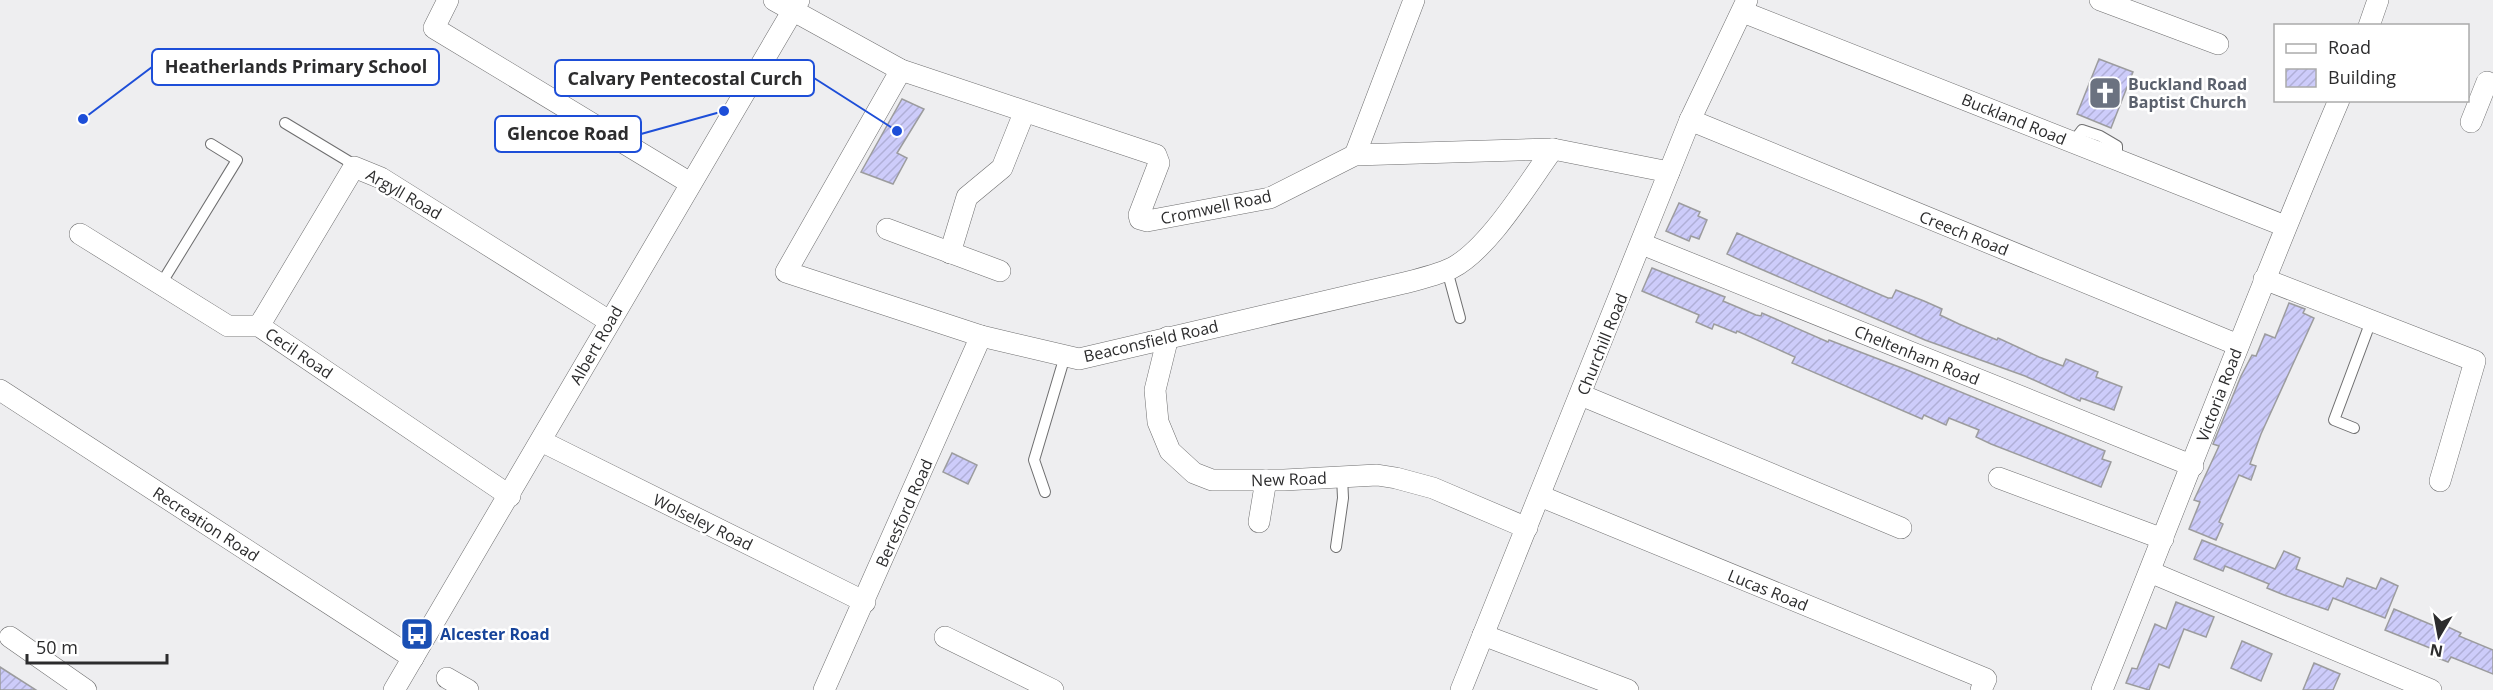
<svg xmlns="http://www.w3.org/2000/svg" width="2493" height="690" viewBox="0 0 2493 690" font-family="'Open Sans',sans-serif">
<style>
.building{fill:url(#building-hatch);stroke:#9c9c9e;stroke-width:1.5}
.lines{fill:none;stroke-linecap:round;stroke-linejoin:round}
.service-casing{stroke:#6e6e6f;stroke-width:12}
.minor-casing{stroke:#6e6e6f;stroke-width:22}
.service{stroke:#fff;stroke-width:10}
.minor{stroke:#fff;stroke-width:21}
.labels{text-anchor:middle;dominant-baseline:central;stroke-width:5;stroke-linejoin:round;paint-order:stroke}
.worship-label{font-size:16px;font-weight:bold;fill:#5b616d;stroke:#fff;text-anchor:start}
.street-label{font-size:16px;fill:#2c2c2d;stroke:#fff}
.transit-label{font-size:16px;font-weight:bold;fill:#164399;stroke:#fff;text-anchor:start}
.leader{fill:none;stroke:#1d4ed8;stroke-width:2}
.callout-dot{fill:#1d4ed8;stroke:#fff;stroke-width:2}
.callout{fill:#fff;stroke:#1d4ed8;stroke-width:2}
.callout-label{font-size:18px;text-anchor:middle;font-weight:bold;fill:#2c2c2d}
</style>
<defs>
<pattern id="building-hatch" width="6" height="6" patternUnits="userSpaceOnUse" patternTransform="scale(1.5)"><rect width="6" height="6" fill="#cdccfa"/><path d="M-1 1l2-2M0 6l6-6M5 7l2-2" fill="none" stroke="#b0afd7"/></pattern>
</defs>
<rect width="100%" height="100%" fill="#eeeef0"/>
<g class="building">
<path d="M 2099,59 L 2133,72 L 2111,128 L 2077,114 Z"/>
<path d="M 902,99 L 924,109 L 897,153 L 907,158 L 893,184 L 861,172 Z"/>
<path d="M 1679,203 L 1700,212 L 1698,216 L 1707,220 L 1699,239 L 1691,236 L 1689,241 L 1666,231 Z"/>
<path d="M 1737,233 L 1888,298 L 1892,298 L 1896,290 L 1924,301 L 1942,309 L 1940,315 L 1959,324 L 1997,340 L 1998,338 L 2039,357 L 2063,366 L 2066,359 L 2098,372 L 2096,377 L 2122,387 L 2114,410 L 2081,398 L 2080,401 L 2025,376 L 1925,340 L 1742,261 L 1727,254 Z"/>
<path d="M 1652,268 L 1725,297 L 1723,301 L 1756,315 L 1761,316 L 1762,313 L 1828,342 L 1829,340 L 1907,370 L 2105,451 L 2102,459 L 2111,462 L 2101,487 L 1991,444 L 1976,437 L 1979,430 L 1949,418 L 1946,425 L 1924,415 L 1922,419 L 1792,363 L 1795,357 L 1737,331 L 1736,333 L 1714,324 L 1712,329 L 1696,322 L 1699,315 L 1642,291 Z"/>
<path d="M 2289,303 L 2305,309 L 2303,313 L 2314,318 L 2261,434 L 2250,464 L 2256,466 L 2251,480 L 2239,475 L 2219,522 L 2223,524 L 2216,540 L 2189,529 L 2200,502 L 2194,500 L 2219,446 L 2213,444 L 2241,376 L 2252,355 L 2256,356 L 2265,334 L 2275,338 Z"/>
<path d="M 952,453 L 977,465 L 968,484 L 943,472 Z"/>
<path d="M 2202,540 L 2275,569 L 2284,551 L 2300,558 L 2296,569 L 2343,587 L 2347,578 L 2376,589 L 2381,578 L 2398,586 L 2385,618 L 2333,598 L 2328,610 L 2284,595 L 2267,588 L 2269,584 L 2225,566 L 2223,571 L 2194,559 Z"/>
<path d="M 2176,602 L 2214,617 L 2206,637 L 2184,629 L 2169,668 L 2159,664 L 2149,690 L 2126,683 L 2132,668 L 2137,669 L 2155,624 L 2166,629 Z"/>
<path d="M 2394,609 L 2444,630 L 2446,626 L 2461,633 L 2459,636 L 2493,650 L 2493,674 L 2451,657 L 2448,662 L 2433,656 L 2435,650 L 2385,630 Z"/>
<path d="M 2242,641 L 2272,654 L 2261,681 L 2231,668 Z"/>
<path d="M 2314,663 L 2340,674 L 2333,690 L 2303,690 Z"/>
<path d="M 0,667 L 14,676 L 36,690 L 0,690 Z"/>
</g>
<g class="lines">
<defs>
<g id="service">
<path d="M 285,123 L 348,161 L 354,167"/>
<path d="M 2073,142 L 2082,130 L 2100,136 L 2117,146 L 2117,159"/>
<path d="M 1447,270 L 1460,318"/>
<path d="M 161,284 L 237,160 L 211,144"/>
<path d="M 2354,428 L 2334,420 L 2371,321"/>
<path d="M 1045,492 L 1034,460 L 1065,356"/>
<path d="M 1336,547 L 1343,498 L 1342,477"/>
</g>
<g id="minor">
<path d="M 448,0 L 434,28 L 690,183"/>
<path d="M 774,0 L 901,70 L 1156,155 L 1159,163 L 1139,215 L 1140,219 L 1147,221 L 1270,198 L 1355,155 L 1553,149 L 1669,172"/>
<path d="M 2100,0 L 2218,44"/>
<path d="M 1743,12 L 2285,226"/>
<path d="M 2369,26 L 2378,0"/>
<path d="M 901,70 L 786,272 L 981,336 L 1079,359 L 1404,283 C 1420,279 1437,275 1452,268 C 1489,249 1528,183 1553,149"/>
<path d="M 1690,120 L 2238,345"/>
<path d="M 2471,122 L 2487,82"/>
<path d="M 1355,155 L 1414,0"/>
<path d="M 887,229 L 1000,271"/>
<path d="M 80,234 L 228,326 L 259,326 L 510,496"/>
<path d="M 1642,244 L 2193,466"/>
<path d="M 950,253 L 967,197 L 1002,168 L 1024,113"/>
<path d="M 2264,279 L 2475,361 L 2440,481"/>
<path d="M 259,326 L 354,167 L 381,178 L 609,321"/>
<path d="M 1168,337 L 1155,390 L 1158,422 L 1170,451 L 1194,473 L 1212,480 L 1284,480 L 1377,475 L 1396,478 L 1433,488 L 1527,528"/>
<path d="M 0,390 L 413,658"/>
<path d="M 1581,395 L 1901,528"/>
<path d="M 541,441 L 865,602"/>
<path d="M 1999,478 L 2163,539"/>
<path d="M 1540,496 L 1986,679 L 1981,690"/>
<path d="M 1259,522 L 1266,480"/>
<path d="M 2150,572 L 2431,690"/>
<path d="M 1483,635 L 1628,690"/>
<path d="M 10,637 L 86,690"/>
<path d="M 945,637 L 1053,690"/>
<path d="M 447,678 L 468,690"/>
<path d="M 394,690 L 799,0"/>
<path d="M 824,690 L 981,336"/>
<path d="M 1461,690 L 1690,120 L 1747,0"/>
<path d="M 2102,690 C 2181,494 2256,295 2339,100"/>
</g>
</defs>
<use href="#service" class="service-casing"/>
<use href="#minor" class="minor-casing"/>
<use href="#service" class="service"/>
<use href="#minor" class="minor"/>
</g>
<defs>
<symbol id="church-square" viewBox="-11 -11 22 22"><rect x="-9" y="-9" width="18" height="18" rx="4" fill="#6b7280" stroke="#fff"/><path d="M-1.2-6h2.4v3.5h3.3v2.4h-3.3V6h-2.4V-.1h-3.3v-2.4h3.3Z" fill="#fff"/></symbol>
<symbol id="bus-square" viewBox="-11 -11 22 22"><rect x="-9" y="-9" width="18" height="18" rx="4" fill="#1a4fb4" stroke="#fff"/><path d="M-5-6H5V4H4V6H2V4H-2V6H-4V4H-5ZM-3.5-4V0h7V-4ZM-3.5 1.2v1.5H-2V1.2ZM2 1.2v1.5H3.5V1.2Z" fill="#fff"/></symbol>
</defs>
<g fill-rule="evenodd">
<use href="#church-square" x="2086" y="74" width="38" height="38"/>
<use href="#bus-square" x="398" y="615" width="38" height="38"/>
</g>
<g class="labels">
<g class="worship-label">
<text x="2128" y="84">Buckland Road<tspan x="2128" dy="18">Baptist Church</tspan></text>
</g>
<g class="street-label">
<text transform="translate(2014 119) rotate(22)">Buckland Road</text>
<text transform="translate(404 194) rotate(30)">Argyll Road</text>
<text transform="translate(1216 207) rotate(-12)">Cromwell Road</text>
<text transform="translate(1964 233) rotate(22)">Creech Road</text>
<text transform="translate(1151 341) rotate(-13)">Beaconsfield Road</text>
<text transform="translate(1602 344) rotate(-68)">Churchill Road</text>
<text transform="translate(596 345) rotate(-60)">Albert Road</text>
<text transform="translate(299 353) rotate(34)">Cecil Road</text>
<text transform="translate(1917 355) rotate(22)">Cheltenham Road</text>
<text transform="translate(2219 395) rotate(-69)">Victoria Road</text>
<text transform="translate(1289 479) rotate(-2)">New Road</text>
<text transform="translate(904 513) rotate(-66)">Beresford Road</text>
<text transform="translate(703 522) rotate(26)">Wolseley Road</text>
<text transform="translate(206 524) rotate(33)">Recreation Road</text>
<text transform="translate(1768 590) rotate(22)">Lucas Road</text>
</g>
<g class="transit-label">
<text x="440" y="634">Alcester Road</text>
</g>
</g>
<path class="leader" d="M83 119L152 67M897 131L814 78M724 111L641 134"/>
<g class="callout-dot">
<circle cx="83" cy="119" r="6"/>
<circle cx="897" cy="131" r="6"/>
<circle cx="724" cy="111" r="6"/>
</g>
<g class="callout">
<rect x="152" y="49" width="287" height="36" rx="6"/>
<rect x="555" y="60" width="259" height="36" rx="6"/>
<rect x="495" y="116" width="146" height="36" rx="6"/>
</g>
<g class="callout-label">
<text x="296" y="73">Heatherlands Primary School</text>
<text x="685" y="85">Calvary Pentecostal Curch</text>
<text x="568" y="140">Glencoe Road</text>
</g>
<rect x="2274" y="24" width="195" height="78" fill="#ffffff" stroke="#ababab" stroke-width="1.5"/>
<rect x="2286" y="44" width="30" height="9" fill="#ffffff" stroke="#ababab" stroke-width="1.5"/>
<text x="2328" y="54" font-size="18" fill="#2c2c2d">Road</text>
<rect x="2286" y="69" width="30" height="18" fill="url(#building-hatch)" stroke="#ababab" stroke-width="1.5"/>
<text x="2328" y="84" font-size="18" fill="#2c2c2d">Building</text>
<g transform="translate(2439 636) rotate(190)" stroke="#ffffff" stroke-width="4.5" paint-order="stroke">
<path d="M0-4.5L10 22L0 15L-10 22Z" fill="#2c2c2d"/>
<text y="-9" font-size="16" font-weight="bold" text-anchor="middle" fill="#2c2c2d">N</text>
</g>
<path d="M27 654v9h140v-9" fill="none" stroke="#2c2c2d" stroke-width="3"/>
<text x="36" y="654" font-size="18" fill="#2c2c2d" stroke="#ffffff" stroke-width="4.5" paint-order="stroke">50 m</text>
</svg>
